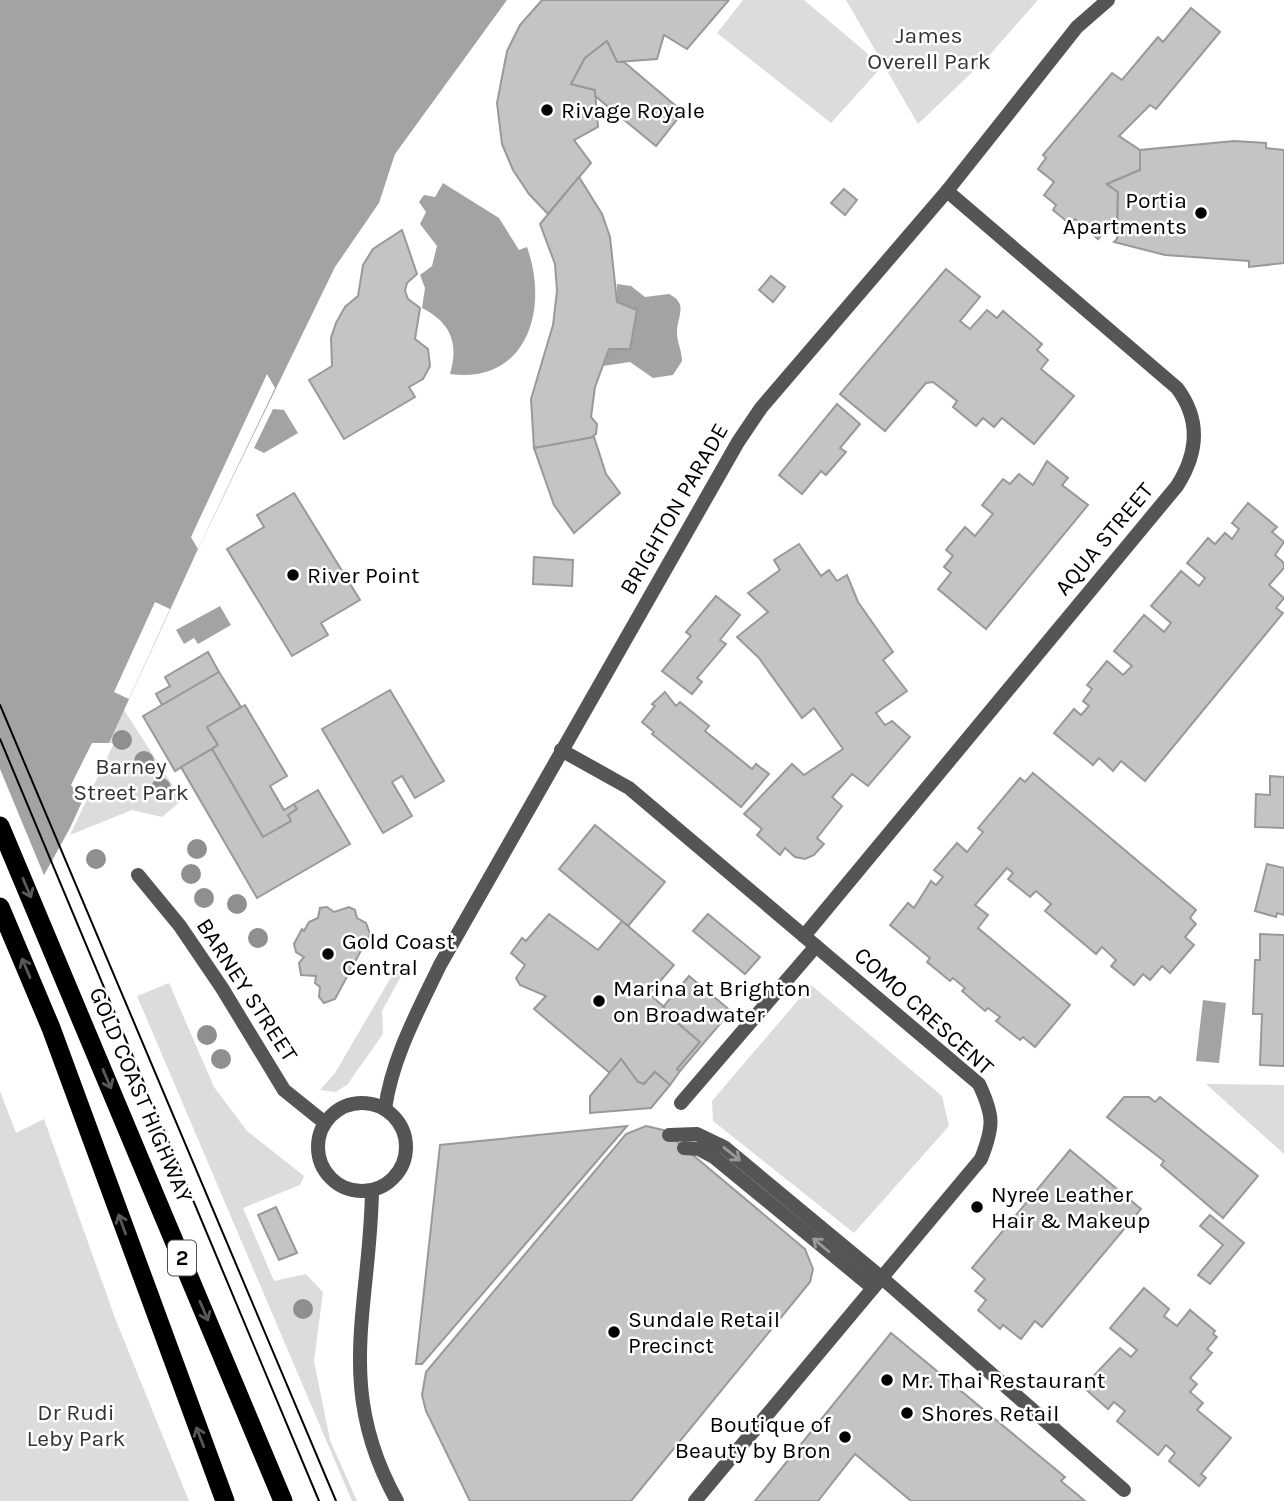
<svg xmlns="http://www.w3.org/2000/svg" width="1284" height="1501" viewBox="0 0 1284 1501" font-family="Karla,sans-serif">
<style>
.green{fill:#dcdcdc}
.water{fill:#a3a3a3}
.pier{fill:#fff}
.building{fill:#c4c4c4;stroke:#999;stroke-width:2}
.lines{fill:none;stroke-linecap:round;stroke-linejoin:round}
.service{stroke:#555;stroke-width:14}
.minor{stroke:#555;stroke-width:14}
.trunk{stroke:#000;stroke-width:19}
.tram{stroke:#000;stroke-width:2}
.tree{fill:#8f8f8f}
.oneway{stroke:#595959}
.oneway2{stroke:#999}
.poi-dot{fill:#000;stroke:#fff;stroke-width:2.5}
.labels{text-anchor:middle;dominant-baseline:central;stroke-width:5;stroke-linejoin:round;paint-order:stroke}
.shield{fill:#fff;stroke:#4c4c4c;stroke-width:2}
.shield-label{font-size:21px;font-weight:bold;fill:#000}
.park-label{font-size:23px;fill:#333;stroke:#fff}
.poi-label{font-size:23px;fill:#000;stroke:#fff;text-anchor:start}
.street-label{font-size:23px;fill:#000;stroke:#fff}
</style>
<rect width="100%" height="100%" fill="#fff"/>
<g class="green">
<path d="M 743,0 L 804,0 L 867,53 L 878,71 L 831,123 L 717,33 Z"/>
<path d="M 846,0 L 1038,0 L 986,59 L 918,124 Z"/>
<path d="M 124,710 L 182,800 L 162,817 L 132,810 L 70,835 L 114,743 L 109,743 Z"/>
<path d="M 400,962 L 406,967 L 382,1011 L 383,1034 L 347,1085 L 335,1092 L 320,1090 L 335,1073 Z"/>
<path d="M 169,983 L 214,1087 L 247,1131 L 304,1176 L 300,1185 L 243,1208 L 274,1281 L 306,1274 L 323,1292 L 314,1361 L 330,1440 L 357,1501 L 352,1501 L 137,996 Z"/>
<path d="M 811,985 L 942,1096 L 949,1126 L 854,1233 L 713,1121 L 712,1101 Z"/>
<path d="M 1206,1084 L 1284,1085 L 1284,1154 Z"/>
<path d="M 0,1091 L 16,1133 L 44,1119 L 115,1318 L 189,1501 L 0,1501 Z"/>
</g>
<g class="water">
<path d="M 0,0 L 507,0 L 395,154 L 379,203 L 335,267 L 198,549 L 70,828 L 0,955 Z"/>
<path d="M 443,183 L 499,218 L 519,250 L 527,247 C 549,308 528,384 450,374 C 459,343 451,323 422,308 L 425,288 L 420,275 L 432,266 L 437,246 L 420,224 L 426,212 L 419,202 L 424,195 L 435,197 Z"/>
<path d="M 617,284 L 631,286 L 645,297 L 669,294 C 689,304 677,316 677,333 C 677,342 682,351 682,361 L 673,375 L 653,378 L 630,362 L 603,366 L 609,349 L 630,349 L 637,310 L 617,302 Z"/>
<path d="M 273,409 L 284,410 L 298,433 L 264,453 L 254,448 Z"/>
<path d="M 220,606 L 231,625 L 198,644 L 194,638 L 184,644 L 176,630 Z"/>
<path d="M 1203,1000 L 1226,1003 L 1219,1063 L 1196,1061 Z"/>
</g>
<g class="pier">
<path d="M 267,374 L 275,388 L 198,549 L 191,537 Z"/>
<path d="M 155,602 L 170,609 L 129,699 L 114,692 Z"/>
<path d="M 92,743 L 113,743 L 85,803 L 71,785 Z"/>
<path d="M 0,769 L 46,880 L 0,959 Z"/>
</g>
<g class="building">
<path d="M 542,0 L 729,0 L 687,49 L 664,35 L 657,59 L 617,62 L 607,41 L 585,58 L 571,84 L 595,90 L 598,127 L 574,140 L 591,163 L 548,214 L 529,194 L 513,170 L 502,144 L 497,103 L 507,51 L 520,25 Z"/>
<path d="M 1191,8 L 1220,32 L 1156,109 L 1150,105 L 1119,136 L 1140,150 L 1140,170 L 1107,184 L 1118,192 L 1117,226 L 1110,226 L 1098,239 L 1075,219 L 1070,224 L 1053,210 L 1056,205 L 1044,195 L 1054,182 L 1038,169 L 1046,158 L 1043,155 L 1112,73 L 1122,80 L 1158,37 L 1163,42 Z"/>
<path d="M 607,41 L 617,62 L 624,62 L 683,112 L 656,146 L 595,96 L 595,90 L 571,84 L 585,58 Z"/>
<path d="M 1234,141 L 1266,143 L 1266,148 L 1284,150 L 1284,263 L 1249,267 L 1249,261 L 1165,255 L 1114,242 L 1117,239 L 1118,192 L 1107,184 L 1140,170 L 1140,150 Z"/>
<path d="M 579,177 L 602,214 L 610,237 L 617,302 L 637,310 L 630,349 L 609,349 L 595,387 L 591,417 L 597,424 L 596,434 L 587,440 L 534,448 L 531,399 L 553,325 L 557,291 L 555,264 L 540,224 Z"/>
<path d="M 844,189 L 857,200 L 845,215 L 831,203 Z"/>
<path d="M 402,230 L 417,274 L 407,283 L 405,291 L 408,299 L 420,308 L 415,339 L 428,349 L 430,366 L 423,379 L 409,387 L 415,397 L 344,439 L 309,380 L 332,366 L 331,338 L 336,323 L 345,307 L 358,296 L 363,265 L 373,249 Z"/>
<path d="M 946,269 L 980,297 L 960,321 L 970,329 L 987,310 L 997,318 L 1003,311 L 1042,344 L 1037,350 L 1048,360 L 1041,369 L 1074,396 L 1034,444 L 1002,418 L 994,427 L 983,418 L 976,426 L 953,407 L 957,401 L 933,382 L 926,383 L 885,431 L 840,394 Z"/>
<path d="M 771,276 L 785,287 L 773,302 L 759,290 Z"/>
<path d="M 837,404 L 860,424 L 840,448 L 846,452 L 826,475 L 821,471 L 802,494 L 779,475 Z"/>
<path d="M 594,437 L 606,474 L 620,493 L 574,533 L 554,505 L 534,448 Z"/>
<path d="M 1047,461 L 1068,478 L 1062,485 L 1088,505 L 986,629 L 938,589 L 951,573 L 944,567 L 953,556 L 946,550 L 965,527 L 975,536 L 993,514 L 982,505 L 1003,479 L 1010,484 L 1019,474 L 1033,485 Z"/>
<path d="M 294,493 L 360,600 L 321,623 L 328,635 L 292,656 L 227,549 L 264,527 L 257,515 Z"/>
<path d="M 1248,503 L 1277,527 L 1272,532 L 1284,542 L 1275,555 L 1284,563 L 1284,568 L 1269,585 L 1284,598 L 1276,608 L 1283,613 L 1145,781 L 1121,761 L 1113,771 L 1099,758 L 1093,765 L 1054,733 L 1074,709 L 1081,715 L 1089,706 L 1083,701 L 1092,689 L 1087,685 L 1107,661 L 1123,675 L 1132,666 L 1114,651 L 1144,615 L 1164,632 L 1171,623 L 1151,606 L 1181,571 L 1199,586 L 1205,578 L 1187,563 L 1208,538 L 1215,544 L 1225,533 L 1232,539 L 1239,529 L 1232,523 Z"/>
<path d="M 799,544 L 821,576 L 829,570 L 837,581 L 847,575 L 858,602 L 893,652 L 883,660 L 907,691 L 876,713 L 885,725 L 892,721 L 910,737 L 868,786 L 852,774 L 832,797 L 842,806 L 817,838 L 824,844 L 814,855 L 805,859 L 795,857 L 785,848 L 780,855 L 757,835 L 762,829 L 744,814 L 792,764 L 804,775 L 843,749 L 814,708 L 802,718 L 759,658 L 737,637 L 768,612 L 748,593 L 780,570 L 774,560 Z"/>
<path d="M 534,557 L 573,560 L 572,586 L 533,584 Z"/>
<path d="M 716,596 L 740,615 L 720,640 L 726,644 L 697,678 L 702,682 L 692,694 L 662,671 L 691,636 L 686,632 Z"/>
<path d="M 208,652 L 219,672 L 162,705 L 156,694 L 170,686 L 165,677 Z"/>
<path d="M 219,672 L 241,707 L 207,727 L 218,745 L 175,771 L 143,716 Z"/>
<path d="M 390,690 L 444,781 L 415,798 L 402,776 L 392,782 L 412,816 L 383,833 L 322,729 Z"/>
<path d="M 665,692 L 676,706 L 680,702 L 709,726 L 705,731 L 752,769 L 756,764 L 769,774 L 741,807 L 652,734 L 654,732 L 642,722 L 655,706 L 652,704 Z"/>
<path d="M 245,705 L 287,776 L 270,786 L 284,810 L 294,804 L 297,809 L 288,815 L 291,821 L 263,837 L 212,749 L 218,745 L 207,727 Z"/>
<path d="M 212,749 L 263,837 L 291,821 L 288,815 L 297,809 L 294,804 L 318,790 L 350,844 L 257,898 L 181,767 Z"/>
<path d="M 1033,773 L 1196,910 L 1190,918 L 1196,924 L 1185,937 L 1194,945 L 1170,973 L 1162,966 L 1150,980 L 1143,974 L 1134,985 L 1111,966 L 1116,960 L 1102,947 L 1096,954 L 1045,911 L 1051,904 L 1036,891 L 1030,897 L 1008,879 L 1013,873 L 1007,868 L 975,905 L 988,915 L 978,928 L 1070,1005 L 1035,1047 L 1023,1037 L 1020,1040 L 996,1021 L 1000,1017 L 988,1008 L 985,1011 L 962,991 L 965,988 L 953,978 L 950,981 L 927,962 L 930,958 L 890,925 L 908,903 L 914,908 L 931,881 L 936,885 L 943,877 L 934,870 L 957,843 L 967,852 L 983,832 L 978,828 L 1020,778 L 1025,782 Z"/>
<path d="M 1270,776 L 1284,777 L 1284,828 L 1255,827 L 1256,794 L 1270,795 Z"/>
<path d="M 595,825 L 665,882 L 628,926 L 559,869 Z"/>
<path d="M 1267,864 L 1284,868 L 1284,915 L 1277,913 L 1276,917 L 1255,911 Z"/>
<path d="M 327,907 L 334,912 L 349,907 L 355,910 L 357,918 L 366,923 L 370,934 L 335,999 L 324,1003 L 319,997 L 320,987 L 315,983 L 316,976 L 301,975 L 299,963 L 304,957 L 296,952 L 294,944 L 302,929 L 304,931 L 309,922 L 318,918 L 320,908 Z"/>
<path d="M 549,914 L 598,950 L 622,921 L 674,965 L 649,994 L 669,1011 L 667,1014 L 700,1042 L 677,1069 L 680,1071 L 670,1085 L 655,1072 L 644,1084 L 638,1082 L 621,1059 L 610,1073 L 534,1009 L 546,996 L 520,985 L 516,978 L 525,965 L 511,953 L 522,938 L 526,941 Z"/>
<path d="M 708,914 L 760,957 L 745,974 L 693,931 Z"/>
<path d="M 1260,934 L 1284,935 L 1284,1066 L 1260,1065 L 1262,1014 L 1253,1014 L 1255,960 L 1260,960 Z"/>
<path d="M 689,976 L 731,1011 L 680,1071 L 677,1069 L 700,1042 L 667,1014 L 669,1011 L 663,1007 Z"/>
<path d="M 621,1059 L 638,1082 L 644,1084 L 655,1072 L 670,1085 L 651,1108 L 590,1113 L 590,1096 Z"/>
<path d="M 1124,1097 L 1149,1097 L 1155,1102 L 1160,1097 L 1258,1176 L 1223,1218 L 1161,1165 L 1164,1161 L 1107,1117 Z"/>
<path d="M 627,1126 L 422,1364 L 416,1364 L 440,1145 Z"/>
<path d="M 646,1126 L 663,1130 L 805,1249 L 813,1269 L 810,1282 L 631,1501 L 470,1501 L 426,1411 L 422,1395 L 426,1372 L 626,1134 Z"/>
<path d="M 1070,1150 L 1141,1209 L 1042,1327 L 1035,1321 L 1021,1339 L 1003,1325 L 1000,1329 L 978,1310 L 986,1300 L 975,1291 L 985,1279 L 972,1268 Z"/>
<path d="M 276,1207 L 297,1253 L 279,1260 L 258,1215 Z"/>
<path d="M 1210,1215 L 1244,1243 L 1210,1284 L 1198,1275 L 1223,1245 L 1200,1226 Z"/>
<path d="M 1144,1288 L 1169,1309 L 1164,1316 L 1177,1326 L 1190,1310 L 1215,1331 L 1213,1334 L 1217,1337 L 1207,1349 L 1212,1353 L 1190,1378 L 1197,1384 L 1190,1392 L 1203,1403 L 1197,1410 L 1231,1438 L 1201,1474 L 1206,1478 L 1199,1486 L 1169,1461 L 1175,1453 L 1166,1445 L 1158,1455 L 1117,1421 L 1125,1411 L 1114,1402 L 1108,1409 L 1083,1387 L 1120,1348 L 1131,1357 L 1137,1350 L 1110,1328 Z"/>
<path d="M 891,1333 L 1065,1477 L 1061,1481 L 1085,1501 L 911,1501 L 855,1454 L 818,1501 L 755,1501 Z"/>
</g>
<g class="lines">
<g class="service">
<path d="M 681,1103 L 816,946"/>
<path d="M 669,1135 L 697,1134 L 724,1147 L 882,1278 L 1124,1490"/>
<path d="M 684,1148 L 699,1149 L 714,1157 L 873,1288"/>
</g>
<g class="minor">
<path d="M 561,750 L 629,788 L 979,1084 C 994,1116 994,1126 981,1159 L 695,1501"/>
<path d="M 138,875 L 180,926 L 222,988 L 284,1090 L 325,1123"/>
<path d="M 804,936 L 1177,486 C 1198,453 1201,420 1177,388 L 947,191"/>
<circle cx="362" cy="1147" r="44"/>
<path d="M 385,1109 C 392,1058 418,1011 440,965 L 738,442 L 761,408 L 947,191 L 1077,27 L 1108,0"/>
<path d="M 372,1191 C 370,1309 334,1388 397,1501"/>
</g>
<g class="trunk">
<path d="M 0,826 L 283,1501"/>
<path d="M 0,907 L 51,1028 L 225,1501"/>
</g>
<g class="tram">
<path d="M 0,705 L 336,1501"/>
<path d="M 0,739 L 319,1501"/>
</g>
</g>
<g class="tree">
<circle cx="122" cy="740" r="10"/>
<circle cx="144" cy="761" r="10"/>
<circle cx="161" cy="788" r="10"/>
<circle cx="197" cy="849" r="10"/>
<circle cx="96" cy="859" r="10"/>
<circle cx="191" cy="874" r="10"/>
<circle cx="204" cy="898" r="10"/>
<circle cx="237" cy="904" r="10"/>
<circle cx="258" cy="938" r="10"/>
<circle cx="207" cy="1035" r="10"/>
<circle cx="221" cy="1059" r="10"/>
<circle cx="303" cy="1309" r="10"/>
</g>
<defs><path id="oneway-shaft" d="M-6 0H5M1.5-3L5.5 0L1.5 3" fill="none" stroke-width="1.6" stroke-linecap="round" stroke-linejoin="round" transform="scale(1.75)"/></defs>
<g class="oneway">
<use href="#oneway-shaft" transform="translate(27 888) rotate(67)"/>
<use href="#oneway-shaft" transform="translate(26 968) rotate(-113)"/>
<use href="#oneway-shaft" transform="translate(107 1079) rotate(67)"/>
<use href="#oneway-shaft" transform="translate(122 1224) rotate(-110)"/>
<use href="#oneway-shaft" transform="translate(204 1311) rotate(67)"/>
<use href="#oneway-shaft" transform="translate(200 1437) rotate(-111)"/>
</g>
<g class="oneway2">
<use href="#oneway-shaft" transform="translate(732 1154) rotate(39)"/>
<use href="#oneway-shaft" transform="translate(821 1245) rotate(-140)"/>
</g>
<g class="poi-dot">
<circle cx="547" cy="110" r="7"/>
<circle cx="1201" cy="213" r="7"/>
<circle cx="293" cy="575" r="7"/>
<circle cx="328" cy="954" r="7"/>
<circle cx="599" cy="1001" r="7"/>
<circle cx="977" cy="1207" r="7"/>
<circle cx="614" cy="1332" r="7"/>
<circle cx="887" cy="1380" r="7"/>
<circle cx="907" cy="1413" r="7"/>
<circle cx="845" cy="1437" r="7"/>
</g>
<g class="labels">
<rect class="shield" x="168" y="1240.5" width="28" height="35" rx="5"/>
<g class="shield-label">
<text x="182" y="1258">2</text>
</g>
<g class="park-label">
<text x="929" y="35">James<tspan x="929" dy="26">Overell Park</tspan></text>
<text x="131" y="766">Barney<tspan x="131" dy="26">Street Park</tspan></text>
<text x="76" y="1412">Dr Rudi<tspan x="76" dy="26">Leby Park</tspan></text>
</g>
<g class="poi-label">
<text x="561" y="110">Rivage Royale</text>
<text x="1187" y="200" text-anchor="end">Portia<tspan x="1187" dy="26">Apartments</tspan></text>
<text x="307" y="575">River Point</text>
<text x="342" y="941">Gold Coast<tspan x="342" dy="26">Central</tspan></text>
<text x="613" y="988">Marina at Brighton<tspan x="613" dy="26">on Broadwater</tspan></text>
<text x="991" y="1194">Nyree Leather<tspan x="991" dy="26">Hair &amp; Makeup</tspan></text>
<text x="628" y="1319">Sundale Retail<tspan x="628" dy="26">Precinct</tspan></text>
<text x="901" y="1380">Mr. Thai Restaurant</text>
<text x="921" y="1413">Shores Retail</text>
<text x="831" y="1424" text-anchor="end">Boutique of<tspan x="831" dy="26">Beauty by Bron</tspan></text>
</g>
<g class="street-label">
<text transform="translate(674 509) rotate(-60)">BRIGHTON PARADE</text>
<text transform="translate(1104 539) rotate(-50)">AQUA STREET</text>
<text transform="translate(247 990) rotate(57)">BARNEY STREET</text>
<text transform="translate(924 1011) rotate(42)">COMO CRESCENT</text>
<text transform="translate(141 1095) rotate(67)">GOLD COAST HIGHWAY</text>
</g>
</g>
</svg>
